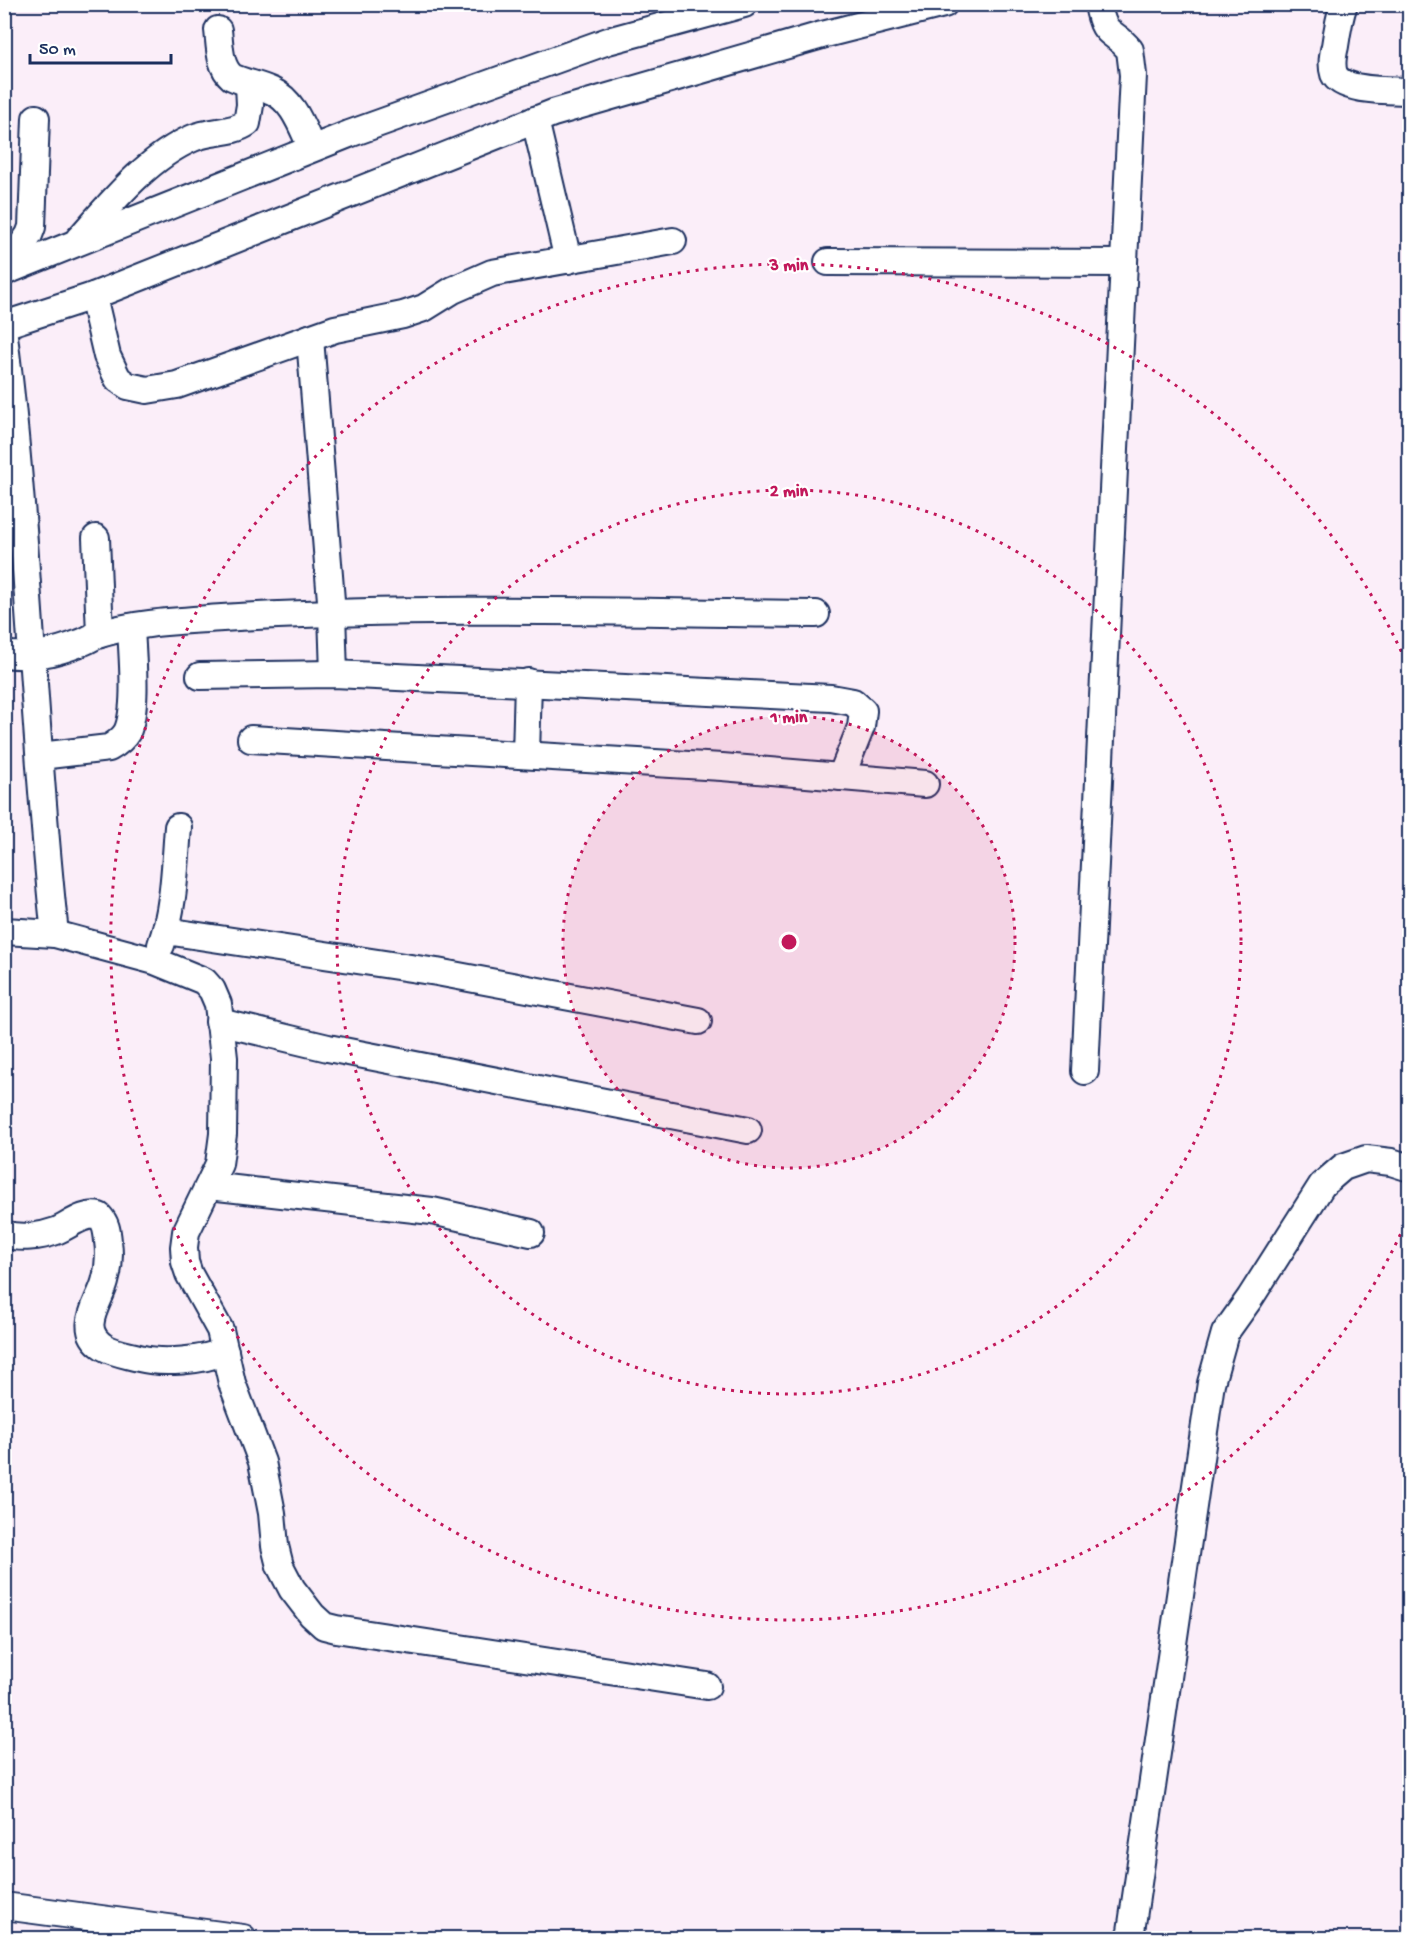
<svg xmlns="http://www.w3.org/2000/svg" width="1414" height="1943" viewBox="0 0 1414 1943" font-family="'Gochi Hand',sans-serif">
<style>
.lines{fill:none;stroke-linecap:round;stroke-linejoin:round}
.minor-casing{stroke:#1b2f5e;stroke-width:30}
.minor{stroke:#fff;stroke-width:26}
.ring{fill:none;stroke:#c2185b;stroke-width:3;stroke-dasharray:3 6}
.centre{fill:#c2185b;stroke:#fff;stroke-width:3}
.ring-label{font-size:18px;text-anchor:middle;font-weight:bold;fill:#c2185b;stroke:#fff;stroke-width:4.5;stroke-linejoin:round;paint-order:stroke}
</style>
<rect width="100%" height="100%" fill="#fbeef9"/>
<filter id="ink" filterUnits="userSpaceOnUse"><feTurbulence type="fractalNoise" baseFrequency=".0167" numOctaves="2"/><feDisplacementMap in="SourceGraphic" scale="12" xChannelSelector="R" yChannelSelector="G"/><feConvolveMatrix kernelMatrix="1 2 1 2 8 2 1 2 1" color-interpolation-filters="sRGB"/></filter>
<g filter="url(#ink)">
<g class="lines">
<defs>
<g id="minor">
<path d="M 1344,4 C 1339,18 1337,32 1335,46 C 1333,54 1331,65 1334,74 C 1342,92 1392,90 1410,91"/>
<path d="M 218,30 C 220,46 219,66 232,77 C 245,83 260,85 272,91 C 294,101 302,128 312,148"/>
<path d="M 535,120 L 568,260"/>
<path d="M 79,239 C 111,203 148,157 193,138 C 211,130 231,134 247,123 L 250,105 L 249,84"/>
<path d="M 828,262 L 1124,263"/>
<path d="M 4,270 L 29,235 L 32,227 L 36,118"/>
<path d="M 4,272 L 349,134 L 608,41 L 744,4"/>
<path d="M 93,296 L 107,356 L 118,379 L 128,386 L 147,390 L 177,385 L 335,329 L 403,315 L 424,308 L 453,290 L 492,273 L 673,241"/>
<path d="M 4,325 L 93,296 L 553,113 L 822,35 L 944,4"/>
<path d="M 4,336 C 29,534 33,735 55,934"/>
<path d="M 310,338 L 332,613 L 334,674"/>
<path d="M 96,538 L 100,634"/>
<path d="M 4,654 C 32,658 54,653 80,643 C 87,641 93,636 100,634 C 138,622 182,621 222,618 C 420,606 618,612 816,614"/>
<path d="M 200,676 L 334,674 L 831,698 L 853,702 L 863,711 L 861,727 L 841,777"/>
<path d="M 251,739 L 722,767 L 925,784"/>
<path d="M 526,755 L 528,682"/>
<path d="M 40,756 L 109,748 C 116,744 123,739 127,732 C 138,708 132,655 131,627"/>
<path d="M 4,931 L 55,934 L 155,961 L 204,981 L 212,990 L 218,1004 L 224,1058 L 223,1134 L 219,1164 L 186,1232 L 184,1247 L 185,1262 L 189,1274 L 220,1330 L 232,1383 L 262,1462 L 272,1513 L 275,1546 L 280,1566 L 292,1589 L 312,1615 L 324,1626 L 336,1629 L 707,1686"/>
<path d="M 166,931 L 437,972 L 698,1021"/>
<path d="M 161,945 C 174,909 175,866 178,827"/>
<path d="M 219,1022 L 328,1048 L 748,1130"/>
<path d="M 1085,1071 L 1133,75 L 1130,50 C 1112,28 1104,39 1098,4"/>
<path d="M 209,1186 L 432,1211 L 531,1233"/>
<path d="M 4,1234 C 20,1239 40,1237 56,1231 C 69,1226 84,1212 99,1216 C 106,1223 107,1231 108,1241 C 110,1255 109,1268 105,1282 C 99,1304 76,1329 104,1347 C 114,1353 128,1355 139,1358 C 163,1364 202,1361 225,1351"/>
<path d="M 4,1906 L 243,1938"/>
<path d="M 1130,1938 L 1211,1383 L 1225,1333 L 1250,1298 L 1322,1185 L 1343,1167 L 1366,1159 L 1391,1162 L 1410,1168"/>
</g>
</defs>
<use href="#minor" class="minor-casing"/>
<use href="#minor" class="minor"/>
</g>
</g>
<circle cx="789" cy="942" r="226" fill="#c2185b" fill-opacity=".12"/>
<g class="ring">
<circle cx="789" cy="942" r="226"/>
<circle cx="789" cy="942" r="452"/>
<path d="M1408 1218A678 678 0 1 1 1408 666"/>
</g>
<circle cx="789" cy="942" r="9" class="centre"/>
<g class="ring-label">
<text x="789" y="270">3 min</text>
<text x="789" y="496">2 min</text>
<text x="789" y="722">1 min</text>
</g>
<rect width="1414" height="1943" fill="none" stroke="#fff" stroke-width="24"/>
<rect x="12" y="12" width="1390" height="1919" fill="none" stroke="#1b2f5e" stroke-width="2" filter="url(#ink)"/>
<path d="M30 54v9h141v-9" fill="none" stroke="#1b2f5e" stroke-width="3"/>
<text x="39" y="54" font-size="18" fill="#1b2f5e" stroke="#ffffff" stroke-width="4.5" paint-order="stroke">50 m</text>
</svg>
